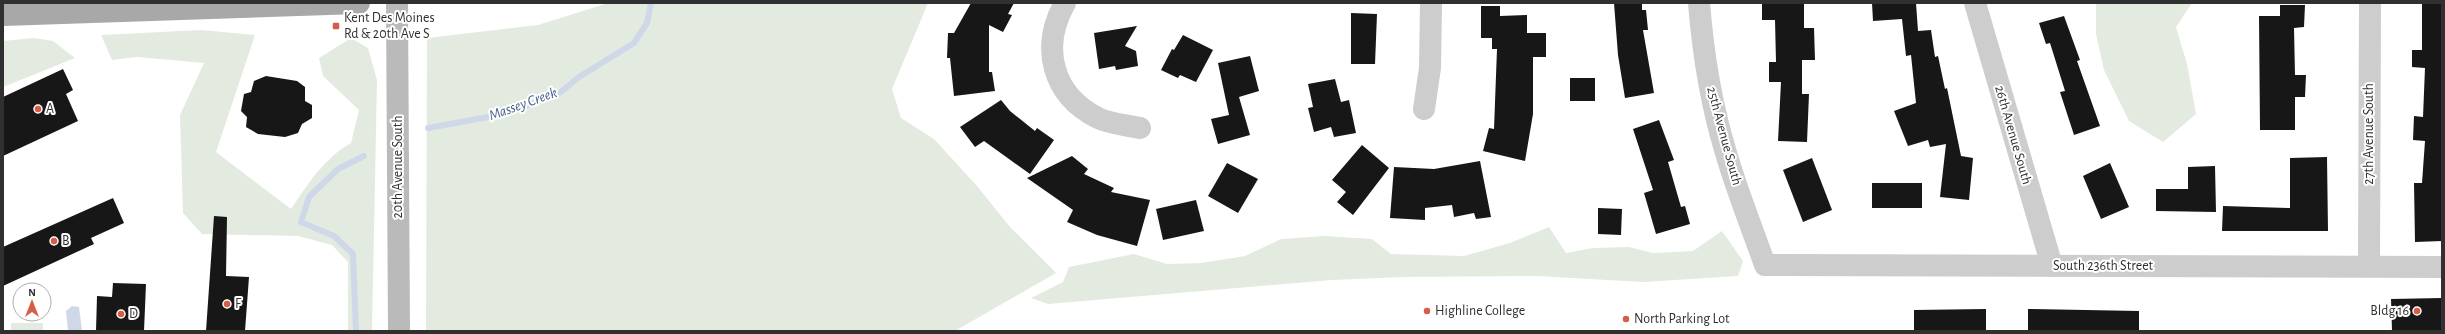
<svg xmlns="http://www.w3.org/2000/svg" width="2445" height="334" viewBox="0 0 2445 334" font-family="'Alegreya Sans',sans-serif">
<style>
.green{fill:#e3ebe0}
.water{fill:#ced8e9}
.lines{fill:none;stroke-linecap:round;stroke-linejoin:round}
.stream{stroke:#ced8e9;stroke-width:6}
.building{fill:#171717}
.street{stroke:#cdcdcd;stroke-width:22}
.secondary{stroke:#bababa;stroke-width:22}
.primary{stroke:#a8a8a8;stroke-width:22}
.poi-dot{fill:#d45e46;stroke:#fff;stroke-width:1.5}
.labels{text-anchor:middle;dominant-baseline:central;stroke-width:4;stroke-linejoin:round;paint-order:stroke}
.poi-label{font-size:14px;fill:#303030;stroke:#fff;text-anchor:start}
.street-label{font-size:14px;fill:#303030;stroke:#fff}
.water-label{font-size:15px;font-style:italic;fill:#465f8a;stroke:#fff}
</style>
<rect width="100%" height="100%" fill="#fff"/>
<g class="green">
<path d="M 608,3 L 928,3 L 892,89 L 901,118 L 934,139 L 977,186 L 1010,227 L 1056,273 L 955,331 L 426,331 L 427,38 L 538,25 Z"/>
<path d="M 2096,3 L 2192,3 L 2176,27 L 2187,64 L 2196,114 L 2163,142 L 2129,121 L 2104,70 L 2096,34 Z"/>
<path d="M 201,30 L 255,35 L 216,152 L 291,209 C 308,184 324,158 351,143 L 359,110 L 323,76 L 319,58 L 351,38 L 368,48 L 377,80 L 372,331 L 348,331 L 348,262 L 332,245 L 298,236 L 202,234 L 183,213 L 180,115 L 204,63 L 137,57 L 112,60 L 101,35 Z"/>
<path d="M 34,38 L 53,41 L 75,58 L 3,87 L 3,41 Z"/>
<path d="M 1549,227 L 1566,253 L 1593,248 L 1629,247 L 1653,253 L 1693,251 L 1722,231 L 1743,261 L 1738,276 L 1643,282 L 1537,276 L 1404,277 L 1332,280 L 1048,304 L 1031,298 L 1063,282 L 1069,267 L 1134,254 L 1167,264 L 1201,263 L 1245,256 L 1281,239 L 1325,236 L 1372,239 L 1391,254 L 1464,256 L 1510,243 Z"/>
<rect x="11" y="323" width="32" height="8"/>
</g>
<path class="water" d="M 72,306 L 79,307 L 82,331 L 68,331 L 66,311 Z"/>
<g class="lines">
<g class="stream">
<path d="M 428,128 L 499,115 L 557,95 L 579,77 L 634,43 L 647,23 L 651,3"/>
<path d="M 356,331 L 353,254 L 334,236 L 301,222 L 309,197 L 338,169 L 364,156"/>
</g>
</g>
<g class="building">
<path d="M 971,3 L 1014,3 L 1008,14 L 1012,15 L 1003,32 L 989,25 L 989,72 L 992,72 L 995,91 L 954,96 L 950,58 L 947,58 L 948,33 L 954,33 Z"/>
<path d="M 1614,3 L 1642,3 L 1642,10 L 1646,10 L 1648,30 L 1643,30 L 1654,93 L 1625,98 L 1618,55 Z"/>
<path d="M 1762,3 L 1804,3 L 1804,28 L 1814,28 L 1815,60 L 1802,60 L 1802,94 L 1809,94 L 1807,142 L 1778,141 L 1781,82 L 1769,82 L 1769,62 L 1776,62 L 1775,20 L 1762,20 Z"/>
<path d="M 1872,3 L 1916,3 L 1918,31 L 1931,30 L 1935,57 L 1938,56 L 1945,89 L 1947,88 L 1961,156 L 1973,158 L 1969,200 L 1940,197 L 1946,144 L 1930,147 L 1928,140 L 1908,146 L 1894,111 L 1916,103 L 1911,55 L 1906,56 L 1902,19 L 1873,21 Z"/>
<path d="M 2422,3 L 2442,3 L 2442,241 L 2415,242 L 2414,183 L 2422,183 L 2425,141 L 2413,140 L 2414,116 L 2423,117 L 2425,68 L 2412,67 L 2412,50 L 2422,50 Z"/>
<path d="M 2280,5 L 2305,5 L 2304,27 L 2294,28 L 2295,75 L 2306,75 L 2305,97 L 2295,97 L 2295,130 L 2260,130 L 2259,16 L 2280,16 Z"/>
<path d="M 1481,6 L 1500,6 L 1500,16 L 1527,15 L 1527,33 L 1546,33 L 1546,57 L 1533,57 L 1533,114 L 1525,161 L 1483,151 L 1489,128 L 1494,129 L 1497,49 L 1492,49 L 1492,38 L 1481,38 Z"/>
<path d="M 1351,13 L 1377,14 L 1375,64 L 1351,64 Z"/>
<path d="M 2064,16 L 2080,60 L 2077,61 L 2100,126 L 2074,135 L 2060,92 L 2065,91 L 2050,43 L 2046,44 L 2039,23 Z"/>
<path d="M 1137,26 L 1125,46 L 1136,51 L 1138,66 L 1116,70 L 1115,66 L 1099,69 L 1094,33 Z"/>
<path d="M 1183,35 L 1213,50 L 1196,82 L 1180,75 L 1178,78 L 1161,70 L 1172,49 L 1174,50 Z"/>
<path d="M 1250,56 L 1259,91 L 1239,97 L 1250,135 L 1218,144 L 1211,119 L 1229,115 L 1218,63 Z"/>
<path d="M 63,69 L 73,90 L 66,94 L 78,121 L 3,156 L 3,97 Z"/>
<path d="M 266,76 L 297,81 L 305,87 L 305,101 L 312,105 L 312,118 L 302,124 L 298,133 L 285,137 L 258,134 L 246,127 L 247,117 L 241,111 L 244,94 L 251,92 L 254,81 Z"/>
<rect x="1570" y="78" width="25" height="23"/>
<path d="M 1335,79 L 1341,102 L 1349,100 L 1356,133 L 1334,137 L 1331,127 L 1314,132 L 1308,108 L 1313,107 L 1308,84 Z"/>
<path d="M 1001,100 L 1010,111 L 1035,131 L 1037,128 L 1054,140 L 1030,174 L 984,141 L 975,147 L 960,127 Z"/>
<path d="M 1659,120 L 1674,160 L 1668,162 L 1681,207 L 1685,206 L 1690,224 L 1656,234 L 1644,193 L 1653,190 L 1633,129 Z"/>
<path d="M 1362,145 L 1389,168 L 1353,215 L 1337,202 L 1346,192 L 1332,180 Z"/>
<path d="M 1072,156 L 1088,169 L 1084,174 L 1114,188 L 1111,192 L 1150,200 L 1137,246 L 1097,235 L 1067,222 L 1073,210 L 1027,178 Z"/>
<path d="M 2327,157 L 2328,231 L 2222,231 L 2223,206 L 2290,208 L 2290,158 Z"/>
<path d="M 1812,158 L 1832,210 L 1803,222 L 1783,170 Z"/>
<path d="M 1480,161 L 1491,217 L 1476,219 L 1474,213 L 1454,217 L 1452,205 L 1425,208 L 1425,220 L 1390,218 L 1394,167 L 1434,169 Z"/>
<path d="M 1227,163 L 1258,179 L 1238,213 L 1208,196 Z"/>
<path d="M 2110,163 L 2129,207 L 2101,219 L 2083,176 Z"/>
<path d="M 2215,166 L 2216,212 L 2156,211 L 2156,189 L 2188,189 L 2188,167 Z"/>
<rect x="1872" y="183" width="50" height="25"/>
<path d="M 113,198 L 124,223 L 91,238 L 94,244 L 3,286 L 3,247 Z"/>
<path d="M 1196,200 L 1204,231 L 1163,240 L 1156,209 Z"/>
<path d="M 1598,208 L 1622,209 L 1621,235 L 1598,234 Z"/>
<path d="M 214,216 L 227,217 L 226,276 L 249,277 L 245,331 L 206,331 Z"/>
<path d="M 113,283 L 146,284 L 144,331 L 96,331 L 97,296 L 112,297 Z"/>
<path d="M 2442,298 L 2442,331 L 2392,331 L 2391,299 Z"/>
<path d="M 1986,309 L 1986,331 L 1914,331 L 1914,310 Z"/>
<path d="M 2028,309 L 2139,311 L 2139,331 L 2028,331 Z"/>
</g>
<g class="lines">
<g class="street">
<path d="M 1065,3 C 1040,47 1052,95 1098,118 C 1110,124 1127,125 1140,128"/>
<path d="M 1699,3 C 1703,53 1711,104 1726,153 C 1737,191 1752,228 1765,265 L 2442,267"/>
<path d="M 1975,3 L 2052,266"/>
<path d="M 1424,109 L 1430,68 L 1431,3"/>
<path d="M 2369,266 L 2370,3"/>
</g>
<path class="secondary" d="M 397,3 L 399,331"/>
<path class="primary" d="M 3,15 L 359,3"/>
</g>
<g class="poi-dot">
<rect x="332" y="22" width="8" height="8" rx="2"/>
<circle cx="38" cy="109" r="4"/>
<circle cx="54" cy="241" r="4"/>
<circle cx="227" cy="304" r="4"/>
<circle cx="1427" cy="311" r="4"/>
<circle cx="2417" cy="311" r="4"/>
<circle cx="121" cy="314" r="4"/>
<circle cx="1626" cy="319" r="4"/>
</g>
<g class="labels">
<g class="poi-label">
<text x="344" y="18">Kent Des Moines<tspan x="344" dy="16">Rd &amp; 20th Ave S</tspan></text>
<text x="46" y="109">A</text>
<text x="62" y="241">B</text>
<text x="235" y="304">F</text>
<text x="1435" y="311">Highline College</text>
<text x="2409" y="311" text-anchor="end">Bldg 16</text>
<text x="129" y="314">D</text>
<text x="1634" y="319">North Parking Lot</text>
</g>
<g class="street-label">
<text transform="translate(2369 134) rotate(-90)">27th Avenue South</text>
<text transform="translate(2013 135) rotate(74)">26th Avenue South</text>
<text transform="translate(1724 136) rotate(75)">25th Avenue South</text>
<text transform="translate(398 167) rotate(-90)">20th Avenue South</text>
<text x="2103" y="266">South 236th Street</text>
</g>
<g class="water-label">
<text transform="translate(523 104) rotate(-20)">Massey Creek</text>
</g>
</g>
<rect width="2445" height="334" fill="none" stroke="#303030" stroke-width="8"/>
<g transform="translate(32 302)"><circle r="19" fill="#ffffff" stroke="#acacac"/>
<path d="M0-3L7 15L0 10L-7 15Z" fill="#d45e46"/>
<text y="-6" font-size="11" font-weight="bold" text-anchor="middle" fill="#303030">N</text>
</g>
</svg>
